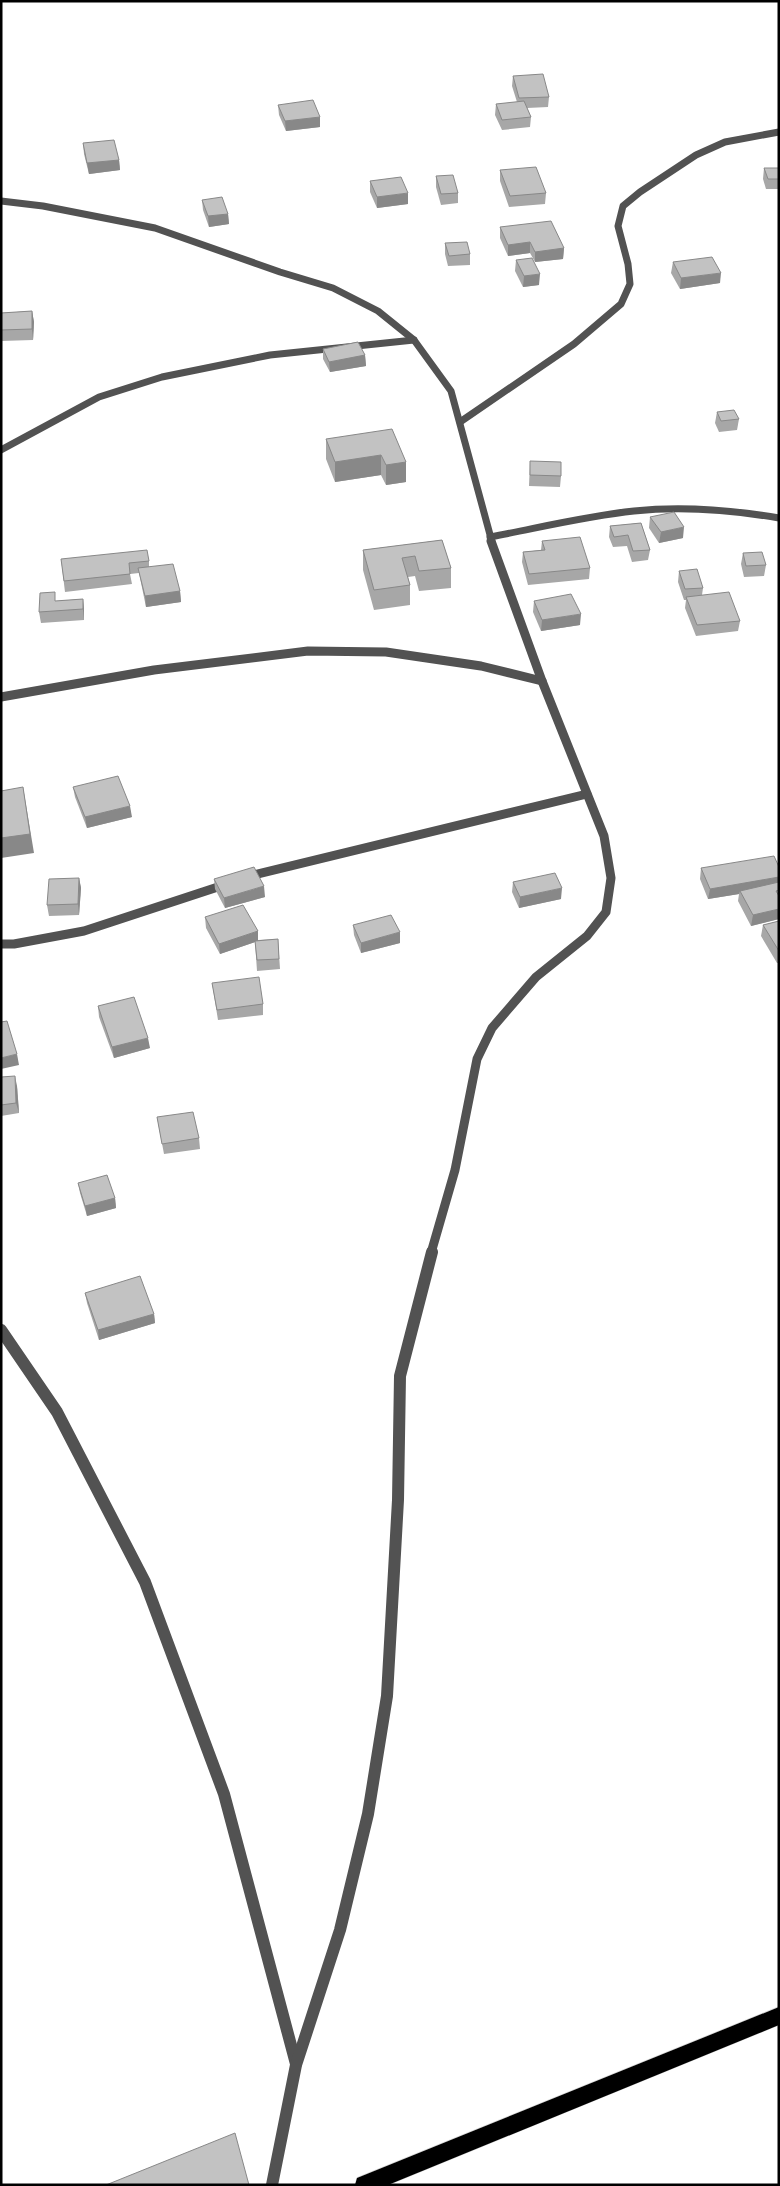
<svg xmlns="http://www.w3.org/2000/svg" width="780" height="2186" viewBox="0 0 780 2186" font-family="'DejaVu Sans',sans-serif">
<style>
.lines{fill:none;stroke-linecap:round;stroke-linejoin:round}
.trunk-casing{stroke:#dbdbdb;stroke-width:1}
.minor-far2{stroke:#525252;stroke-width:7}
.minor-far1{stroke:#525252;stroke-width:9}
.minor{stroke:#525252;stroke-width:12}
.trunk{fill:#000;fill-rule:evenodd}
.wall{fill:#a7a7a7}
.shaded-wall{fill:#888}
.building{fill:#c2c2c2;stroke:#888}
</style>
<rect width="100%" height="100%" fill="#fff"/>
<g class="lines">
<defs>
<path id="trunk" d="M 779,2007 L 779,2025 L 388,2185 L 355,2185 L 357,2178 Z"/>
</defs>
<use href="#trunk" class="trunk-casing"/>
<g class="minor-far2">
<path d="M 1,201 L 43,206 L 155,228 L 280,272 L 333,288 L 378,311 L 414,340 L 451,391 L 492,542"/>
<path d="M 460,422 L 574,344 L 621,304 L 630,284 L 628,264 L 618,226 L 623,206 L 640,192 L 696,155 L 725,142 L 779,132"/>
<path d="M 1,450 L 99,397 L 162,377 L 270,355 L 414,340"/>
<path d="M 490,537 C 538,528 586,516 634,511 C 681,506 732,510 779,518"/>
</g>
<g class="minor-far1">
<path d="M 1,697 L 154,670 L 308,651 L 386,652 L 481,666 L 542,681"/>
<path d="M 245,877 L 587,794"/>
<path d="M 1,944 L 14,944 L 84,931 L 227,884"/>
<path d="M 431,1253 L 455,1170 L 477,1059 L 492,1028 L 536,977 L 587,936 L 606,912 L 611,878 L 604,836 L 542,681 L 491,541"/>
</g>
<g class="minor">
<path d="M 1,1330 L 57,1412 L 145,1582 L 224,1794 L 296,2064"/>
<path d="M 272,2185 L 296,2065 L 340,1930 L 368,1814 L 387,1696 L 398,1500 L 400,1376 L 432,1252"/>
</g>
<use href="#trunk" class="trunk"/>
</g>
<g class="wall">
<path d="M 513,76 L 549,97 L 548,107 L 527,108 L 531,117 L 530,127 L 502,130 L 495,115 L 496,104 L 517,102 L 512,86 Z"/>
<path d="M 278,105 L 320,117 L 320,127 L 286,131 L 279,115 Z"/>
<path d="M 83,143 L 119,160 L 120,170 L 89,174 L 84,154 Z"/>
<path d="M 764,168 L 779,168 L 779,189 L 766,189 L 763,179 Z"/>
<path d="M 500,170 L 546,193 L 545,204 L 509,207 L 500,181 Z"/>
<path d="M 436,176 L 458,193 L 458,203 L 441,205 L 436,187 Z"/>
<path d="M 370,181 L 408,204 L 377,208 L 370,192 Z"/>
<path d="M 202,200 L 228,214 L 229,224 L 209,227 L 203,210 Z"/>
<path d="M 500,227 L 564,248 L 563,259 L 535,262 L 530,253 L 508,256 L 500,238 Z"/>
<path d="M 445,243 L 470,254 L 470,265 L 448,266 L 445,254 Z"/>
<path d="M 516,260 L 539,285 L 523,287 L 515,271 Z"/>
<path d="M 673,262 L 720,283 L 680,289 L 671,273 Z"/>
<path d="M 32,311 L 34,322 L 33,340 L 1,341 L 1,313 Z"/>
<path d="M 323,349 L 365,355 L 366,366 L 330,372 L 323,359 Z"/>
<path d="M 717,412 L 739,419 L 737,430 L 719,432 L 715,423 Z"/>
<path d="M 326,439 L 406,462 L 406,482 L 386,485 L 381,475 L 335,482 L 326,459 Z"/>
<path d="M 530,461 L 561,476 L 560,487 L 529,486 Z"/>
<path d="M 650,517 L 683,538 L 659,543 L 649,528 Z"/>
<path d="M 641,523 L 650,550 L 648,560 L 632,562 L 627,546 L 613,547 L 609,537 L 610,526 Z"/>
<path d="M 442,540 L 451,568 L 451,588 L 419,591 L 415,576 L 408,577 L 410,585 L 410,605 L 374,610 L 363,570 L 363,550 Z"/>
<path d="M 542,541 L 590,568 L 589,579 L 528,585 L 522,562 L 523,552 L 541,550 Z"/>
<path d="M 743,553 L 766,565 L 764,576 L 744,577 L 741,564 Z"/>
<path d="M 61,559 L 149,561 L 149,567 L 180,591 L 181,602 L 146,607 L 139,573 L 130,574 L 132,584 L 65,592 Z"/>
<path d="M 679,571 L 703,588 L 702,595 L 740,621 L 738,631 L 696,636 L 685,608 L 686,600 L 684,600 L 678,582 Z"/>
<path d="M 83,599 L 84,610 L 84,620 L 41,623 L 39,612 L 56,601 Z"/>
<path d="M 534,601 L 580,625 L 541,631 L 533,612 Z"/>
<path d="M 73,787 L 132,817 L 87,828 L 75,797 Z"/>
<path d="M 779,867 L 779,919 L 751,926 L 738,901 L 739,894 L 708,899 L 700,879 L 701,868 Z"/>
<path d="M 79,878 L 81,888 L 79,915 L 49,916 L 47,905 Z"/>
<path d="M 214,879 L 265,897 L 225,908 L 215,889 Z"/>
<path d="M 513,882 L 561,899 L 519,908 L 512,892 Z"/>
<path d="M 205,917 L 258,931 L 258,940 L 278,939 L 280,969 L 257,971 L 255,942 L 220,954 L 206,928 Z"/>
<path d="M 779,921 L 779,963 L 777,963 L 761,936 L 763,925 Z"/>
<path d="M 353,925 L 400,943 L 361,953 L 354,935 Z"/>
<path d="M 212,983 L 263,1004 L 263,1015 L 218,1020 Z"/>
<path d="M 98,1006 L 150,1048 L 114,1058 L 99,1017 Z"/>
<path d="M 1,1077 L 17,1086 L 19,1113 L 1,1116 Z"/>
<path d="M 157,1117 L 199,1138 L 200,1149 L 164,1154 Z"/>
<path d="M 78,1183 L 115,1198 L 116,1208 L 87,1216 L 80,1193 Z"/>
<path d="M 85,1293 L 154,1314 L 155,1323 L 99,1340 L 87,1303 Z"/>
</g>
<g class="shaded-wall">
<path d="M 320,117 L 320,127 L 286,131 L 285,121 Z"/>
<path d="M 119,160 L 120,170 L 89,174 L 87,163 Z"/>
<path d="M 408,193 L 408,204 L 377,208 L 377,197 Z"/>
<path d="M 228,214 L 229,224 L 209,227 L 208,216 Z"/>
<path d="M 530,242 L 530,253 L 508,256 L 508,245 Z"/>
<path d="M 564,248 L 563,259 L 535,262 L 535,252 Z"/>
<path d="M 721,273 L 720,283 L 680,289 L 681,278 Z"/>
<path d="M 540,274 L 539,285 L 523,287 L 524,276 Z"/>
<path d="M 32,311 L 34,322 L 33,340 L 32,329 Z"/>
<path d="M 365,355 L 366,366 L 330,372 L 329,362 Z"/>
<path d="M 381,455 L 381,475 L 335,482 L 335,462 Z"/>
<path d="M 406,462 L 406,482 L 386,485 L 386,465 Z"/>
<path d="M 684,527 L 683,538 L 659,543 L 661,532 Z"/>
<path d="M 180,591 L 181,602 L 146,607 L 145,596 Z"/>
<path d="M 83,599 L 84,610 L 84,620 L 83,609 Z"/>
<path d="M 581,614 L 580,625 L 541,631 L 542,620 Z"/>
<path d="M 23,787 L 34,853 L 1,858 L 1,838 Z"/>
<path d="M 130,806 L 132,817 L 87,828 L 85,817 Z"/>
<path d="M 779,877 L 779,887 L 740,891 L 739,894 L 708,899 L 710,889 Z"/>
<path d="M 79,878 L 81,888 L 79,915 L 78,904 Z"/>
<path d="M 264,886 L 265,897 L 225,908 L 224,898 Z"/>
<path d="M 562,888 L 561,899 L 519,908 L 520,897 Z"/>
<path d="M 779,909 L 779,919 L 751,926 L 753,915 Z"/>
<path d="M 258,931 L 258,941 L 220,954 L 219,944 Z"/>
<path d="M 400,932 L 400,943 L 361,953 L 361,943 Z"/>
<path d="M 148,1038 L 150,1048 L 114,1058 L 112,1047 Z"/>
<path d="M 17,1054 L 19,1065 L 1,1069 L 1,1058 Z"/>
<path d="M 15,1076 L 17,1086 L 19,1113 L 16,1103 Z"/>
<path d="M 115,1198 L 116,1208 L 87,1216 L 85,1206 Z"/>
<path d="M 154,1314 L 155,1323 L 99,1340 L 98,1330 Z"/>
</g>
<g class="building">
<path d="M 543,74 L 549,97 L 519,98 L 513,76 Z"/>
<path d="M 313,100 L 320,117 L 285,121 L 278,105 Z"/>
<path d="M 524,101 L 531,117 L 502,120 L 496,104 Z"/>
<path d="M 114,140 L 119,160 L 87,163 L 83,143 Z"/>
<path d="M 536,167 L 546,193 L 510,196 L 500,170 Z"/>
<path d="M 764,168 L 779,168 L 779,179 L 768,179 Z"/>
<path d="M 453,175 L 458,193 L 441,194 L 436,176 Z"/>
<path d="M 401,177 L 408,193 L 377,197 L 370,181 Z"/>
<path d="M 222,197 L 228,214 L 208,216 L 202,200 Z"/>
<path d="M 551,221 L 564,248 L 535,252 L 530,242 L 508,245 L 500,227 Z"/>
<path d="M 467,242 L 470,254 L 449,256 L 445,243 Z"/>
<path d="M 712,257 L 721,273 L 681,278 L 673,262 Z"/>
<path d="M 532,258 L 540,274 L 524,276 L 516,260 Z"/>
<path d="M 32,311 L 32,329 L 1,330 L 1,313 Z"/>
<path d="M 358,342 L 365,355 L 329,362 L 323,349 Z"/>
<path d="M 734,410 L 739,419 L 721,421 L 717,412 Z"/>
<path d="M 392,429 L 406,462 L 386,465 L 381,455 L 335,462 L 326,439 Z"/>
<path d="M 530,461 L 561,462 L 561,476 L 530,475 Z"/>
<path d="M 674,512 L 684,527 L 661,532 L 650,517 Z"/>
<path d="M 641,523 L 650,550 L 633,551 L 628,535 L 614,537 L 610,526 Z"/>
<path d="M 580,537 L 590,568 L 529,574 L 523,552 L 545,550 L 542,541 Z"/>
<path d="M 442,540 L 451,568 L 419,571 L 415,556 L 402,558 L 410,585 L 374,590 L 363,550 Z"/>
<path d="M 147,550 L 149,561 L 129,563 L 130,574 L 64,581 L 61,559 Z"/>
<path d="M 762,552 L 766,565 L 746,566 L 743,553 Z"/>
<path d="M 173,564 L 180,591 L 145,596 L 138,568 Z"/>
<path d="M 697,569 L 703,588 L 685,589 L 679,571 Z"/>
<path d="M 55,592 L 55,601 L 83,599 L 83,609 L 39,612 L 40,593 Z"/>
<path d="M 729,592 L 740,621 L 697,625 L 686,597 Z"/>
<path d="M 571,594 L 581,614 L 542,620 L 534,601 Z"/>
<path d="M 118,776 L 130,806 L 85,817 L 73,787 Z"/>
<path d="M 23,787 L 30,834 L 1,838 L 1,791 Z"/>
<path d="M 774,856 L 779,867 L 779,877 L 710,889 L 701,868 Z"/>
<path d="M 254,867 L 264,886 L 224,898 L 214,879 Z"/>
<path d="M 555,873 L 562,888 L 520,897 L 513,882 Z"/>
<path d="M 79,878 L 78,904 L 47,905 L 49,879 Z"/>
<path d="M 779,882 L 779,890 L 776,891 L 779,896 L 779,909 L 753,915 L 740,891 Z"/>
<path d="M 243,905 L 258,931 L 219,944 L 205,917 Z"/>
<path d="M 391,915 L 400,932 L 361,943 L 353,925 Z"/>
<path d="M 779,921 L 779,951 L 763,925 Z"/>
<path d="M 278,939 L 279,959 L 257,960 L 255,941 Z"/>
<path d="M 259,977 L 263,1004 L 217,1010 L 212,983 Z"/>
<path d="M 134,997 L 148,1038 L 112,1047 L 98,1006 Z"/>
<path d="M 7,1021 L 17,1054 L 1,1058 L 1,1022 Z"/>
<path d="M 15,1076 L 16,1103 L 1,1105 L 1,1077 Z"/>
<path d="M 193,1112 L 199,1138 L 162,1144 L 157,1117 Z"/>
<path d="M 107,1175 L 115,1198 L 85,1206 L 78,1183 Z"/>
<path d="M 140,1276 L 154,1314 L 98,1330 L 85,1293 Z"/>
<path d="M 235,2133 L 249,2185 L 106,2185 Z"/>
</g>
<rect width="780" height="2186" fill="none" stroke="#000000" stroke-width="5"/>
</svg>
